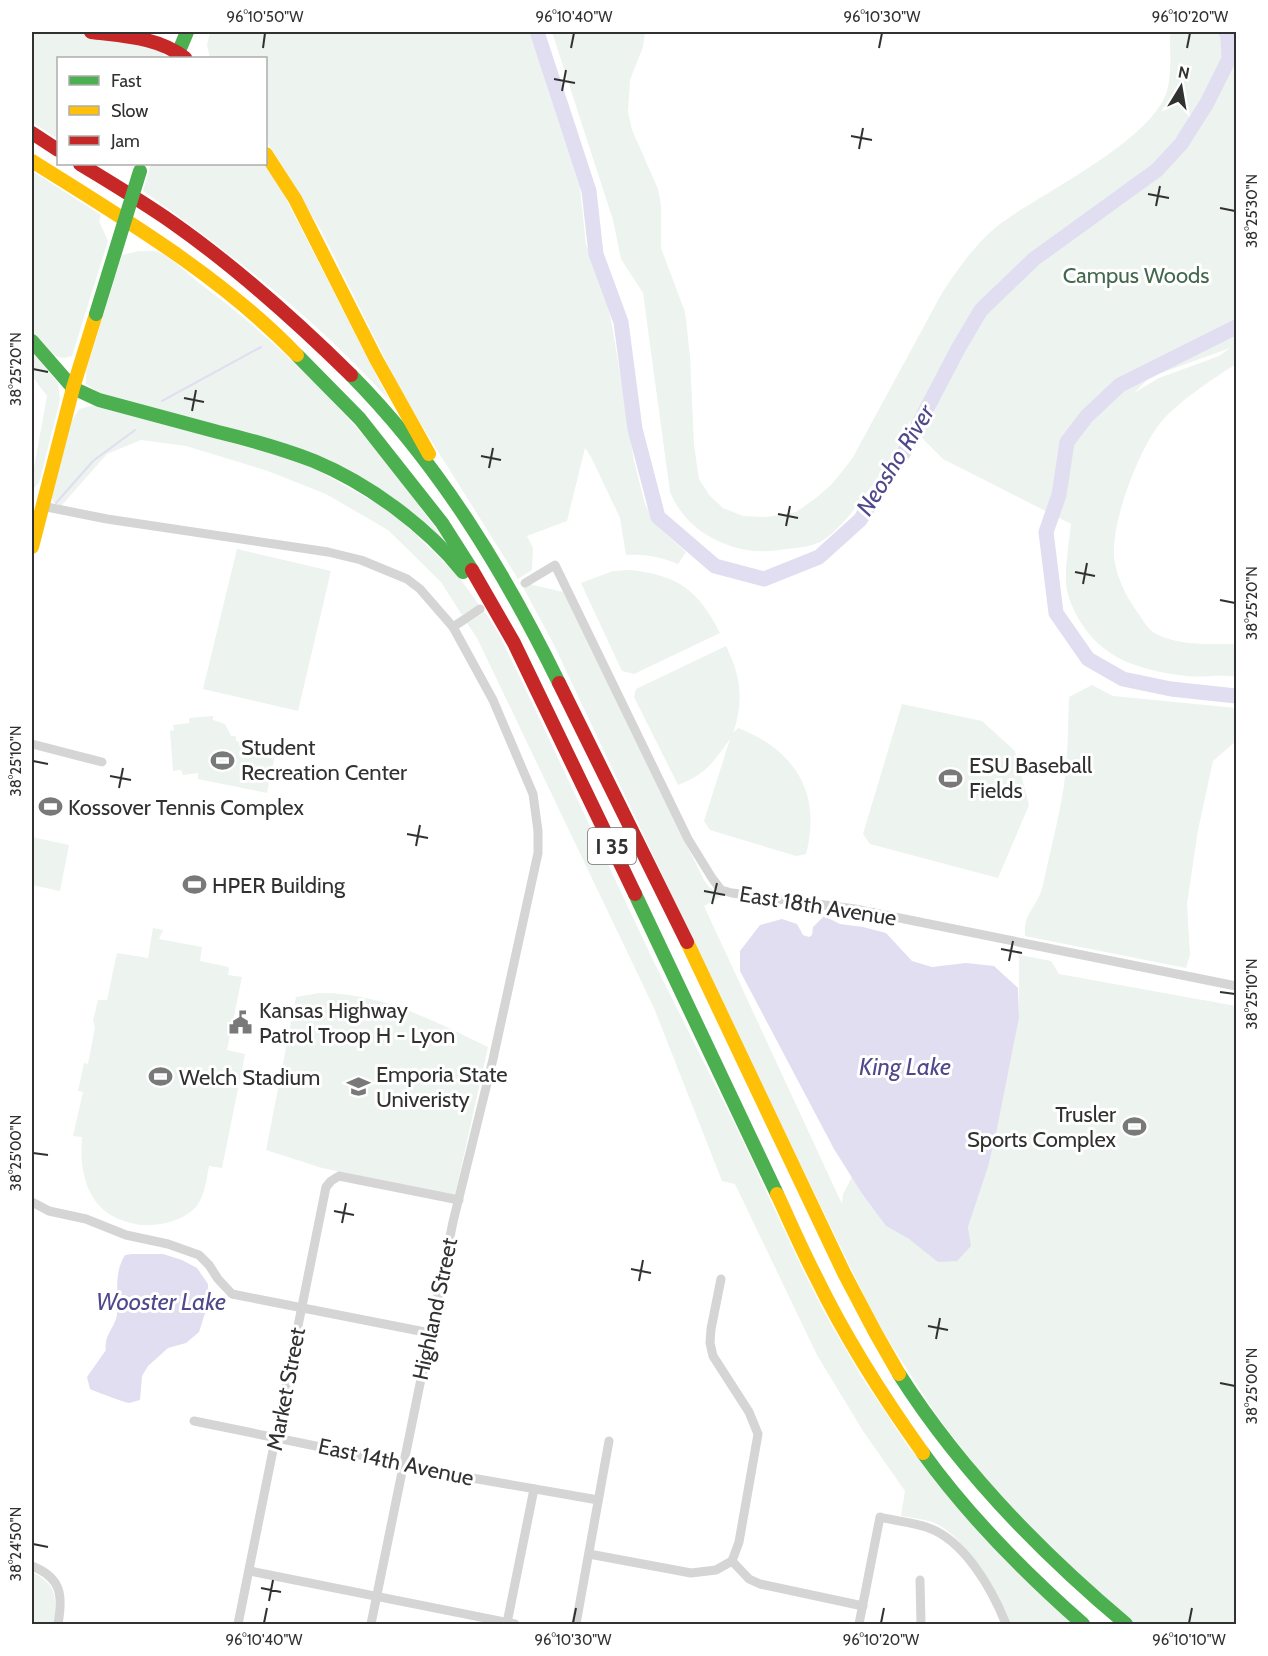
<svg xmlns="http://www.w3.org/2000/svg" width="1268" height="1656" viewBox="0 0 1268 1656" font-family="Cabin,sans-serif">
<style>
.green{fill:#edf3ee;fill-rule:evenodd}
.water{fill:#e0def0}
.lines{fill:none;stroke-linecap:round;stroke-linejoin:round}
.stream{stroke:#e0def0;stroke-width:2}
.river{stroke:#e0def0;stroke-width:15}
.street{stroke:#d5d5d5;stroke-width:9}
.fast{stroke:#4caf50;stroke-width:14}
.slow{stroke:#ffc107;stroke-width:14}
.jam{stroke:#c62828;stroke-width:14}
.fast-bridge{stroke:#4caf50;stroke-width:14}
.ticks{fill:none;stroke:#313131;stroke-width:2}
.labels{text-anchor:middle;dominant-baseline:central;stroke-width:6;stroke-linejoin:round;paint-order:stroke}
.shield{fill:#fff;stroke:#6f6f6f;stroke-width:1.5}
.shield-label{font-size:21px;font-weight:bold;fill:#313131}
.park-label{font-size:22px;fill:#43684d;stroke:#fff}
.poi-label{font-size:22px;fill:#313131;stroke:#fff;text-anchor:start}
.street-label{font-size:22px;fill:#313131;stroke:#fff}
.water-label{font-size:24px;font-style:italic;fill:#50488a;stroke:#fff}
.neatline{fill:none;stroke:#313131;stroke-width:2}
.ticks-label{font-size:15px;text-anchor:middle;fill:#313131}
</style>
<rect width="100%" height="100%" fill="#fff"/>
<g class="green">
<path d="M 32,32 L 72,32 L 152,46 L 161,51 L 165,58 L 58,58 L 58,139 L 32,122 Z"/>
<path d="M 210,32 L 529,32 L 580,188 L 586,245 L 593,258 L 607,300 L 612,325 L 634,461 L 645,504 L 659,528 L 686,552 L 678,564 C 661,557 644,554 626,555 L 620,518 L 591,457 L 585,448 L 567,521 L 527,536 L 533,548 L 532,570 L 518,579 L 417,418 L 394,377 L 323,234 L 281,163 L 266,141 L 266,58 L 210,58 L 207,45 Z"/>
<path d="M 552,32 L 645,32 L 643,47 L 630,80 L 628,112 L 632,130 L 658,189 L 661,205 L 661,248 L 685,312 L 690,356 L 694,445 L 699,479 L 710,496 L 723,508 L 743,516 L 767,517 L 796,512 L 816,498 L 832,484 L 852,459 L 942,293 C 959,267 978,240 1004,221 C 1046,191 1152,140 1167,91 C 1172,72 1170,51 1170,32 L 1236,32 L 1236,364 C 1214,378 1173,405 1158,426 C 1138,453 1114,516 1114,550 C 1113,571 1126,597 1138,613 C 1143,620 1148,630 1156,634 C 1181,646 1209,644 1236,644 L 1236,677 C 1220,674 1203,678 1186,676 C 1139,670 1099,659 1076,614 C 1071,604 1067,595 1066,583 C 1065,564 1069,544 1071,524 L 943,459 L 923,439 L 910,421 C 905,430 901,441 896,450 C 880,474 845,529 820,542 C 807,548 793,548 779,550 C 761,553 743,551 725,544 C 700,534 681,518 670,492 L 643,293 L 621,259 L 613,220 ZM 1230,348 L 1219,356 L 1159,378 L 1134,393 L 1150,377 Z"/>
<path d="M 266,160 L 389,400 C 317,320 231,253 143,191 L 151,164 L 266,164 Z"/>
<path d="M 32,171 L 101,215 L 99,221 L 108,241 L 72,356 C 55,363 44,347 32,336 Z"/>
<path d="M 139,251 C 145,252 153,250 158,252 C 166,254 190,275 198,282 C 294,353 380,444 446,544 L 362,481 L 103,395 L 86,384 L 86,371 L 122,255 Z"/>
<path d="M 32,351 L 58,383 L 59,391 L 60,400 L 39,483 L 32,490 L 32,479 L 47,396 L 32,376 Z"/>
<path d="M 95,405 L 304,463 L 392,512 L 459,577 L 479,605 L 462,615 L 441,582 L 388,530 L 326,494 L 265,470 L 186,446 L 141,440 L 107,454 L 61,506 L 53,502 L 52,497 L 71,422 L 79,409 Z"/>
<path d="M 237,549 L 331,571 L 298,711 L 203,689 Z"/>
<path d="M 630,570 C 678,575 698,590 720,633 L 634,674 L 622,671 L 581,583 L 613,571 Z"/>
<path d="M 529,584 L 563,592 L 704,880 L 709,887 L 722,896 L 704,906 L 842,1204 L 843,1194 L 852,1177 L 886,1226 L 909,1239 L 971,1246 L 968,1227 L 988,1167 L 996,1134 L 1019,1018 L 1019,955 L 1051,961 L 1059,974 L 1236,1006 L 1236,1624 L 1136,1624 L 1065,1563 L 992,1487 L 937,1416 L 878,1324 L 741,1042 L 553,643 L 523,587 Z"/>
<path d="M 485,612 L 500,636 L 526,690 L 652,958 L 738,1131 L 800,1264 L 824,1312 L 861,1376 L 909,1448 L 1072,1624 L 1009,1624 C 998,1594 967,1539 937,1524 C 926,1519 913,1518 901,1516 L 905,1491 L 863,1431 L 817,1355 L 735,1184 L 722,1181 L 654,1008 L 477,638 L 467,623 Z"/>
<path d="M 726,646 C 741,676 744,702 733,733 L 738,728 C 795,750 822,793 806,854 L 796,856 L 710,830 L 704,821 L 730,739 C 713,762 707,774 678,785 L 634,697 L 636,689 Z"/>
<path d="M 1092,685 L 1113,696 L 1236,708 L 1236,741 L 1213,761 L 1198,830 L 1187,904 L 1190,955 L 1186,968 L 1025,936 C 1023,912 1038,907 1043,885 C 1050,852 1059,818 1064,785 C 1068,756 1068,726 1069,697 Z"/>
<path d="M 902,704 L 982,721 L 1015,751 L 1029,805 L 998,878 L 870,844 L 863,834 Z"/>
<path d="M 213,716 L 213,720 L 225,724 L 231,736 L 236,736 L 236,741 L 276,750 L 267,793 L 198,779 L 198,773 L 183,775 L 181,770 L 173,771 L 170,731 L 174,730 L 173,725 L 189,723 L 189,718 Z"/>
<path d="M 32,837 L 69,845 L 60,891 L 32,885 Z"/>
<path d="M 153,928 L 163,930 L 159,939 L 202,947 L 200,961 L 229,967 L 228,975 L 242,977 L 227,1050 L 245,1054 L 222,1168 L 209,1166 C 206,1180 205,1198 194,1209 C 182,1220 166,1224 151,1225 C 141,1226 134,1224 124,1221 C 87,1209 79,1172 82,1137 L 73,1136 L 83,1092 L 78,1091 L 84,1063 L 88,1064 L 95,1027 L 93,1021 L 98,1000 L 107,1000 L 117,953 L 148,958 Z"/>
<path d="M 319,993 C 380,992 434,1021 488,1047 L 455,1195 L 322,1168 L 266,1150 L 296,997 Z"/>
<path d="M 32,1572 C 58,1585 56,1598 55,1624 L 32,1624 Z"/>
</g>
<g class="water">
<path d="M 824,916 L 840,924 L 863,927 L 886,933 L 912,961 L 932,967 L 966,963 L 994,966 L 1018,988 L 1019,1018 L 996,1134 L 988,1167 L 968,1227 L 971,1246 L 957,1261 L 938,1262 L 909,1239 L 886,1226 L 861,1192 L 834,1149 L 740,971 L 740,951 L 760,925 L 782,919 L 797,924 L 803,935 L 809,937 L 812,935 L 813,927 Z"/>
<path d="M 132,1254 L 163,1254 L 182,1260 L 197,1268 L 208,1284 L 208,1304 L 199,1332 L 186,1343 L 168,1348 L 148,1366 L 142,1376 L 140,1400 C 136,1401 133,1402 129,1403 C 126,1403 94,1391 90,1389 L 87,1377 L 106,1350 C 103,1337 115,1327 117,1315 C 119,1294 113,1274 125,1255 Z"/>
</g>
<g class="lines">
<g class="stream">
<path d="M 162,401 L 261,347"/>
<path d="M 56,503 L 93,461 L 135,430"/>
</g>
<g class="river">
<path d="M 537,32 L 589,191 L 596,254 L 621,322 L 635,429 L 658,517 L 715,566 L 764,579 L 819,557 L 860,520 L 904,452 L 959,347 L 981,310 L 1034,259 L 1157,170 L 1181,144 L 1207,103 L 1229,59 L 1228,37 L 1226,32"/>
<path d="M 1236,327 L 1120,385 L 1087,416 L 1067,442 L 1059,495 L 1046,532 L 1056,613 L 1088,659 L 1123,679 L 1171,689 L 1236,696"/>
</g>
<g class="street">
<path d="M 42,506 L 107,519 L 328,552 L 361,560 L 407,579 L 420,589 L 453,627 L 493,700 L 533,794 L 538,831 L 538,853 L 493,1059 L 453,1222 L 371,1624"/>
<path d="M 525,583 L 555,565 L 688,839 L 712,878 L 721,890 L 732,893 L 855,909 L 1236,986"/>
<path d="M 453,627 L 480,609"/>
<path d="M 32,744 L 102,762"/>
<path d="M 32,1202 L 49,1211 L 86,1219 L 126,1235 L 168,1244 L 199,1255 L 209,1265 L 218,1279 L 232,1294 L 430,1333"/>
<path d="M 721,1279 L 711,1329 L 710,1343 L 713,1356 L 749,1412 L 758,1434 L 739,1542 L 732,1561"/>
<path d="M 194,1421 L 472,1478 L 598,1500"/>
<path d="M 589,1554 L 691,1573 L 716,1570 L 732,1561 L 749,1579 L 760,1584 L 863,1606"/>
<path d="M 32,1566 C 62,1578 63,1596 58,1624"/>
<path d="M 250,1571 L 515,1624"/>
<path d="M 920,1580 L 921,1624"/>
<path d="M 507,1623 L 534,1489"/>
<path d="M 238,1624 L 326,1187 L 331,1181 L 339,1176 L 459,1200"/>
<path d="M 576,1624 L 609,1441"/>
<path d="M 859,1624 L 880,1517 C 895,1521 911,1522 926,1527 C 964,1539 992,1589 1006,1624"/>
</g>
<g class="fast">
<path d="M 176,58 L 187,32"/>
<path d="M 32,341 L 73,388 L 99,400 C 139,411 178,421 218,432 C 251,440 283,449 314,461 C 369,484 426,526 463,572"/>
<path d="M 297,355 L 360,419 L 442,523 L 472,570"/>
<path d="M 351,375 C 439,464 504,571 559,683"/>
<path d="M 635,894 L 777,1194"/>
<path d="M 899,1374 C 960,1470 1039,1551 1126,1624"/>
<path d="M 923,1453 C 969,1517 1024,1572 1083,1624"/>
</g>
<g class="slow">
<path d="M 266,154 L 295,199 L 376,359 L 429,454"/>
<path d="M 32,161 C 124,219 221,276 297,355"/>
<path d="M 32,547 L 73,388 L 96,314"/>
<path d="M 687,942 L 844,1273 L 875,1332 L 899,1374"/>
<path d="M 777,1194 C 790,1222 802,1250 816,1277 C 846,1339 883,1397 923,1453"/>
</g>
<g class="jam">
<path d="M 91,32 C 123,36 159,37 185,58"/>
<path d="M 32,133 L 58,150"/>
<path d="M 80,164 C 111,183 143,202 173,223 C 237,268 295,320 351,375"/>
<path d="M 472,570 L 514,643 L 635,894"/>
<path d="M 559,683 L 687,942"/>
</g>
<path class="fast-bridge" d="M 96,314 L 140,171"/>
</g>
<path class="ticks" d="M 263,48 L 265,33M 571,48 L 574,33M 879,48 L 882,33M 1187,48 L 1190,33M 554,79 L 575,83M 562,91 L 566,70M 851,136 L 872,140M 859,149 L 863,128M 1148,194 L 1169,198M 1156,206 L 1160,186M 1220,208 L 1235,211M 33,369 L 48,372M 184,398 L 204,402M 192,411 L 196,390M 481,456 L 501,460M 489,468 L 493,448M 778,514 L 798,518M 786,526 L 790,506M 1075,572 L 1095,576M 1083,584 L 1087,563M 1220,600 L 1235,603M 33,761 L 48,764M 110,776 L 131,780M 119,788 L 123,768M 407,834 L 428,838M 416,846 L 420,825M 704,891 L 725,895M 712,904 L 717,883M 1001,949 L 1022,953M 1009,961 L 1013,941M 1220,992 L 1235,994M 33,1153 L 48,1155M 334,1211 L 354,1215M 342,1223 L 346,1203M 631,1269 L 651,1273M 639,1281 L 643,1260M 928,1326 L 948,1330M 936,1339 L 940,1318M 1220,1383 L 1235,1386M 33,1544 L 48,1547M 261,1588 L 281,1592M 269,1601 L 273,1580M 264,1623 L 267,1608M 573,1623 L 576,1608M 881,1623 L 884,1608M 1189,1623 L 1192,1608"/>
<defs>
<symbol id="stadium-bare" viewBox="-9 -9 18 18"><path d="M0-5a6.5 5 0 1 0 0 10a6.5 5 0 1 0 0-10ZM-3.5-1.8h7v3.6h-7Z" fill="#797979" stroke="#fff" stroke-width="2.5" paint-order="stroke"/></symbol>
<symbol id="civic-bare" viewBox="-9 -9 18 18"><path d="M-.6-6.5H3V-4.5H.6V-3L4-1V1h2V6H-6V1h2V-1L-.6-3ZM-1.2 2.5V6h2.4V2.5Z" fill="#797979" stroke="#fff" stroke-width="2.5" paint-order="stroke"/></symbol>
<symbol id="university-bare" viewBox="-9 -9 18 18"><path d="M0-5L7-2L0 1L-7-2ZM-4 1L0 2.5L4 1V4Q0 6-4 4Z" fill="#797979" stroke="#fff" stroke-width="2.5" paint-order="stroke"/></symbol>
</defs>
<g fill-rule="evenodd">
<use href="#stadium-bare" x="206" y="744" width="33" height="33"/>
<use href="#stadium-bare" x="934" y="762" width="33" height="33"/>
<use href="#stadium-bare" x="34" y="790" width="33" height="33"/>
<use href="#stadium-bare" x="178" y="868" width="33" height="33"/>
<use href="#civic-bare" x="224" y="1006" width="33" height="33"/>
<use href="#stadium-bare" x="144" y="1060" width="33" height="33"/>
<use href="#university-bare" x="342" y="1070" width="33" height="33"/>
<use href="#stadium-bare" x="1118" y="1110" width="33" height="33"/>
</g>
<g class="labels">
<rect class="shield" x="588" y="828" width="48" height="36" rx="4.5"/>
<g class="shield-label">
<text x="612" y="846">I 35</text>
</g>
<g class="park-label">
<text x="1136" y="275">Campus Woods</text>
</g>
<g class="poi-label">
<text x="241" y="747">Student<tspan x="241" dy="25">Recreation Center</tspan></text>
<text x="969" y="765">ESU Baseball<tspan x="969" dy="25">Fields</tspan></text>
<text x="68" y="807">Kossover Tennis Complex</text>
<text x="212" y="885">HPER Building</text>
<text x="259" y="1010">Kansas Highway<tspan x="259" dy="25">Patrol Troop H - Lyon</tspan></text>
<text x="376" y="1074">Emporia State<tspan x="376" dy="25">Univeristy</tspan></text>
<text x="179" y="1077">Welch Stadium</text>
<text x="1116" y="1114" text-anchor="end">Trusler<tspan x="1116" dy="25">Sports Complex</tspan></text>
</g>
<g class="street-label">
<text transform="translate(818 906) rotate(9)">East 18th Avenue</text>
<text transform="translate(435 1309) rotate(-78)">Highland Street</text>
<text transform="translate(286 1389) rotate(-79)">Market Street</text>
<text transform="translate(396 1462) rotate(12)">East 14th Avenue</text>
</g>
<g class="water-label">
<text transform="translate(895 460) rotate(-58)">Neosho River</text>
<text x="905" y="1066">King Lake</text>
<text x="161" y="1301">Wooster Lake</text>
</g>
</g>
<rect width="1268" height="1656" fill="none" stroke="#ffffff" stroke-width="66"/>
<rect x="57" y="57" width="210" height="108" fill="#ffffff" stroke="#adadad" stroke-width="1.5"/>
<rect x="69" y="76" width="30" height="9" fill="#4caf50" stroke="#adadad" stroke-width="1.5"/>
<text x="111" y="87" font-size="18" fill="#313131">Fast</text>
<rect x="69" y="106" width="30" height="9" fill="#ffc107" stroke="#adadad" stroke-width="1.5"/>
<text x="111" y="117" font-size="18" fill="#313131">Slow</text>
<rect x="69" y="136" width="30" height="9" fill="#c62828" stroke="#adadad" stroke-width="1.5"/>
<text x="111" y="147" font-size="18" fill="#313131">Jam</text>
<g transform="translate(1181 87) rotate(11)" stroke="#ffffff" stroke-width="4.5" paint-order="stroke">
<path d="M0-4.5L10 22L0 15L-10 22Z" fill="#313131"/>
<text y="-9" font-size="16" font-weight="bold" text-anchor="middle" fill="#313131">N</text>
</g>
<rect x="33" y="33" width="1202" height="1590" class="neatline"/>
<g class="ticks-label">
<text x="265" y="22">96°10'50"W</text>
<text x="574" y="22">96°10'40"W</text>
<text x="882" y="22">96°10'30"W</text>
<text x="1190" y="22">96°10'20"W</text>
<text transform="translate(1252 211) rotate(-90)" y="5">38°25'30"N</text>
<text transform="translate(16 369) rotate(-90)" y="5">38°25'20"N</text>
<text transform="translate(1252 603) rotate(-90)" y="5">38°25'20"N</text>
<text transform="translate(16 761) rotate(-90)" y="5">38°25'10"N</text>
<text transform="translate(1252 994) rotate(-90)" y="5">38°25'10"N</text>
<text transform="translate(16 1153) rotate(-90)" y="5">38°25'00"N</text>
<text transform="translate(1252 1386) rotate(-90)" y="5">38°25'00"N</text>
<text transform="translate(16 1544) rotate(-90)" y="5">38°24'50"N</text>
<text x="264" y="1645">96°10'40"W</text>
<text x="573" y="1645">96°10'30"W</text>
<text x="881" y="1645">96°10'20"W</text>
<text x="1189" y="1645">96°10'10"W</text>
</g>
</svg>
